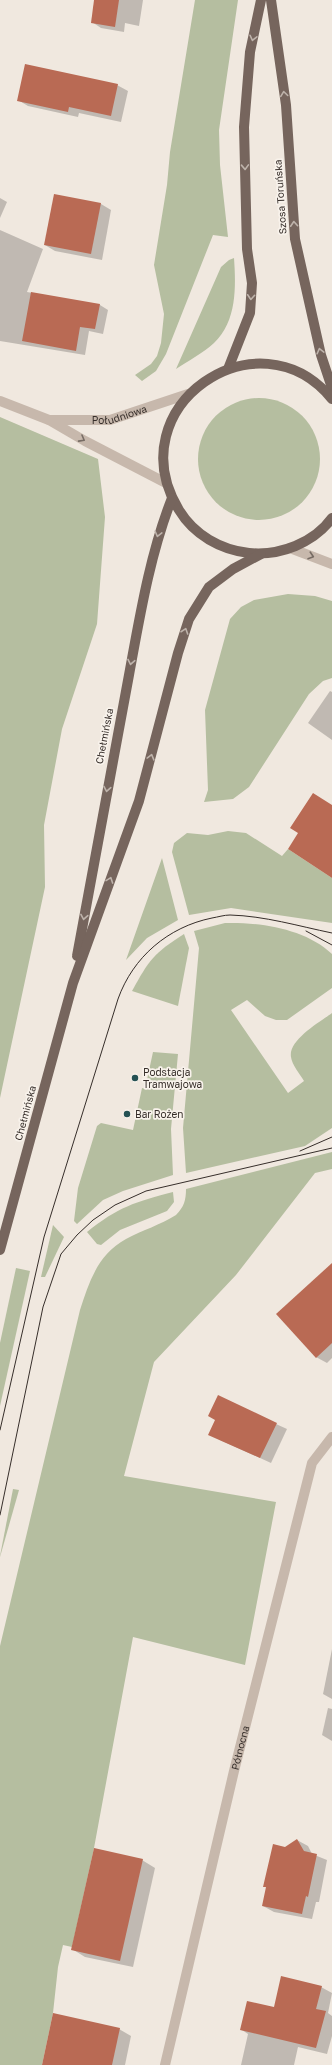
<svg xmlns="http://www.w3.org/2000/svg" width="332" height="2065" viewBox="0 0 332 2065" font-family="'Golos Text',sans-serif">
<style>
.green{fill:#b5bea0}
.shadow{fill:#0003}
.building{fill:#b96a54}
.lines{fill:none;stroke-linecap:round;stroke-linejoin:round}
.minor{stroke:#c7b8ac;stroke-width:10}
.major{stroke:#76655d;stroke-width:10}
.tram{stroke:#362e2a;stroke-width:1}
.oneway{stroke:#beb3ab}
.oneway2{stroke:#776c64}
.poi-dot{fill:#245153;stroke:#f8f2eb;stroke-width:1.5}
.labels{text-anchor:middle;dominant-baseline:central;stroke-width:3.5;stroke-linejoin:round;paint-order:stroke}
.street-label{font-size:10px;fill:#362e2a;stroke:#f8f2eb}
.poi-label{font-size:10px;fill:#362e2a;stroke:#f8f2eb;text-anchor:start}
</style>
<rect width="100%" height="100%" fill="#f0e8df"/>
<g class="green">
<path d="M 195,0 L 238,0 L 219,130 L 220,165 L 228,237 L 213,235 L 166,354 L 156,371 L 142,381 L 135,375 L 151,364 L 157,356 L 161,343 L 164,314 L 154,265 L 167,185 L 170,152 Z"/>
<path d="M 234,258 C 236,287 237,321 214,343 C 203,353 188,361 176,369 L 221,267 L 229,260 Z"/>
<circle cx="259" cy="459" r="61"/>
<path d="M 0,417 L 98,459 L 105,517 L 97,624 L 62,729 L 44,825 L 45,887 L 0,1098 Z"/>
<path d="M 288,594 L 315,596 L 332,601 L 332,678 L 323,681 L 309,694 L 249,787 L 233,799 L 204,802 L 208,790 L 205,710 L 230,619 L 241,607 L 254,600 Z"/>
<path d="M 228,831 L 246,833 L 282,856 L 288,849 L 332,878 L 332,923 L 231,908 L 189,915 L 172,852 L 174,843 L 187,833 L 208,835 Z"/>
<path d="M 162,858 L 178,920 L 147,938 L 126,960 Z"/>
<path d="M 225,923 C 260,922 306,929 332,954 L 332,988 L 287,1020 L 276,1020 L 265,1016 L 247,1000 L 231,1010 L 288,1093 L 304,1081 C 300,1074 292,1065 291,1057 C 288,1040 320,1022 332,1013 L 332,1128 L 305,1146 L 186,1173 L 183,1128 L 199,948 L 194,931 Z"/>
<path d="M 184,934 L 189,948 L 178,1006 L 132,991 C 149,960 154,953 184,934 Z"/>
<path d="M 153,1052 L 178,1054 L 171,1129 L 173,1175 L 123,1191 L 103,1200 L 77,1224 L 74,1221 L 78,1188 L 97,1126 L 101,1123 L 133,1130 L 142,1088 L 145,1089 Z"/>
<path d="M 332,1152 L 332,1169 L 315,1173 L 236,1275 L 154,1362 L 124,1476 L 276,1502 L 245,1665 L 133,1637 L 94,1848 L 72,1947 L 63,1945 L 58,1967 L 53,2013 L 42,2065 L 0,2065 L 0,1646 L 80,1310 C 89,1282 98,1254 126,1239 C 143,1230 160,1225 176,1215 C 184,1207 186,1200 186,1189 Z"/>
<path d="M 173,1192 L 174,1202 L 167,1211 L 120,1230 L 101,1245 L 97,1244 L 87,1232 C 118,1207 135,1202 173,1192 Z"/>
<path d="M 53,1225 L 64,1237 L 45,1277 L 41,1277 Z"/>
<path d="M 16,1268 L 30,1271 L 0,1406 L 0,1343 Z"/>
<path d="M 13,1489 L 19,1490 L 0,1557 L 0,1556 Z"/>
</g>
<g class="shadow">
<path d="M 95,0 L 143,0 L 139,26 L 125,23 L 124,32 L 101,28 L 92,22 Z"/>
<path d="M 117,85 L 128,91 L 121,122 L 79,113 L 78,117 L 28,106 L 18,100 Z"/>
<path d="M 55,195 L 101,204 L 111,210 L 102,260 L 55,251 L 45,245 Z"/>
<path d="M 0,198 L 7,202 L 0,218 Z"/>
<path d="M 0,230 L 43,249 L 27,292 L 100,305 L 108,310 L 103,334 L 89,331 L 85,355 L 0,341 Z"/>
<path d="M 330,691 L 332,692 L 332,740 L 308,723 Z"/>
<path d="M 332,1280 L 332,1358 L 327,1363 L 316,1357 Z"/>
<path d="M 276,1424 L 287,1429 L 271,1463 L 220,1440 Z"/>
<path d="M 332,1649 L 332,1699 L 323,1694 Z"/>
<path d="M 328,1708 L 332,1709 L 332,1741 L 322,1735 Z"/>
<path d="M 297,1840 L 308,1846 L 312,1854 L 327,1860 L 319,1902 L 316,1902 L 312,1919 L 274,1912 L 263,1906 L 267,1888 L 264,1886 L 285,1848 Z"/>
<path d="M 142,1860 L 155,1868 L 133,1967 L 85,1957 L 72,1949 Z"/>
<path d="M 321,1987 L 332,1993 L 328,2013 L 332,2016 L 332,2036 L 327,2054 L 298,2047 L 294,2065 L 241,2065 L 248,2034 L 242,2030 L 274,2008 Z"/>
<path d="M 119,2029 L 131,2036 L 125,2065 L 43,2065 Z"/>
</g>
<g class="building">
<path d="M 94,0 L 119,0 L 115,27 L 91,23 Z"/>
<path d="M 25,64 L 118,84 L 111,116 L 69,107 L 68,112 L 17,101 Z"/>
<path d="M 54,194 L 101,203 L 91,254 L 44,245 Z"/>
<path d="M 31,292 L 100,304 L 95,329 L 80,327 L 76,351 L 22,341 Z"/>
<path d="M 313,793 L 332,805 L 332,878 L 288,849 L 298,833 L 290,828 Z"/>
<path d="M 332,1263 L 332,1343 L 316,1358 L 276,1314 Z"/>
<path d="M 218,1395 L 277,1423 L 260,1458 L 208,1435 L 215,1420 L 208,1416 Z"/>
<path d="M 297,1839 L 304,1851 L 317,1854 L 308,1897 L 306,1896 L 302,1914 L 262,1906 L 266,1887 L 263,1887 L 273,1844 L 285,1847 Z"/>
<path d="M 94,1848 L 143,1859 L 120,1961 L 71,1950 Z"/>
<path d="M 281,1976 L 322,1986 L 316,2009 L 326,2011 L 316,2048 L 240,2030 L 247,2001 L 274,2007 Z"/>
<path d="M 53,2013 L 120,2028 L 112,2065 L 42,2065 Z"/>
</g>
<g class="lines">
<g class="minor">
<path d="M 0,401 L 49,420 L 85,441 L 166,483"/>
<path id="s1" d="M 49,420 L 110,420 L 188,394"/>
<path d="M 290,548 L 332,564"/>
<path id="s2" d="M 165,2065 L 234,1771 L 312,1463 L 332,1437"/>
</g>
<g class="major">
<path d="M 271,0 L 286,105 L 295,239 L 321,355 L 332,388"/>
<path d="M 228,369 L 250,313 L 252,283 L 247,249 L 244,127 L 250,52 L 261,0"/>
<path d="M 332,399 C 258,309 116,407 179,510 C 194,535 221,550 249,553 C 280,556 314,543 332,518"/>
<path d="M 77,956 C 94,862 111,768 129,675 C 140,615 150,554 172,498"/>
<path d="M 0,1250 L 73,983 L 139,801 L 178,653 L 189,619 L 209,587 L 233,569 L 261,554"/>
</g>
<g class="tram">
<path d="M 306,931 L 332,945"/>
<path d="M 300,1151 L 332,1137"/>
<path d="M 0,1430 L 44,1237 L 118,999 C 133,957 168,927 212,918 C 218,917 224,915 230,915 C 265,916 298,926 332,933"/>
<path d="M 0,1515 L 43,1307 L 61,1254 L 77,1235 L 93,1220 L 115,1205 L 146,1191 L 332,1148"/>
</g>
</g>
<defs><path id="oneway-chevron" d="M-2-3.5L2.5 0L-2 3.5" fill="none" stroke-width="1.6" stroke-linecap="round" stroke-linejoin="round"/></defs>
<g class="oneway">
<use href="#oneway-chevron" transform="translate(253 38) rotate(103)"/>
<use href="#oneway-chevron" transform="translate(284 94) rotate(-98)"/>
<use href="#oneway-chevron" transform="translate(245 167) rotate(88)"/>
<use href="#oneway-chevron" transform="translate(294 224) rotate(-94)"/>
<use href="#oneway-chevron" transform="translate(251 297) rotate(94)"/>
<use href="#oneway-chevron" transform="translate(320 351) rotate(-104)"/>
<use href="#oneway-chevron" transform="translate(158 534) rotate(104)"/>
<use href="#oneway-chevron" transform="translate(185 631) rotate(-71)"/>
<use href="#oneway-chevron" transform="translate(131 662) rotate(101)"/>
<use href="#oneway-chevron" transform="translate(151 757) rotate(-75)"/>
<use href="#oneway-chevron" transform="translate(107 789) rotate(100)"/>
<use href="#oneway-chevron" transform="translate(110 880) rotate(-70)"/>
<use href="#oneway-chevron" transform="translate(84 917) rotate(100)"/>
</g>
<g class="oneway2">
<use href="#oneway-chevron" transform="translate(82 439) rotate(29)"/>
<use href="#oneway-chevron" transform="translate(311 556) rotate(18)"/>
</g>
<g class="poi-dot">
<circle cx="135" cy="1078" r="4"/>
<circle cx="127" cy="1114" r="4"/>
</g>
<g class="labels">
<g class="street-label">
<text transform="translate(280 197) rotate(-94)">Szosa Toruńska</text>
<text stroke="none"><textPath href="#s1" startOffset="71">Południowa</textPath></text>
<text transform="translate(104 736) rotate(-79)">Chełmińska</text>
<text transform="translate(25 1113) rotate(-75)">Chełmińska</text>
<text stroke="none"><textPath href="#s2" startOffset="326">Północna</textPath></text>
</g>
<g class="poi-label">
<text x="143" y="1072">Podstacja<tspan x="143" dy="12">Tramwajowa</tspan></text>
<text x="135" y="1114">Bar Rożen</text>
</g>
</g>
</svg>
